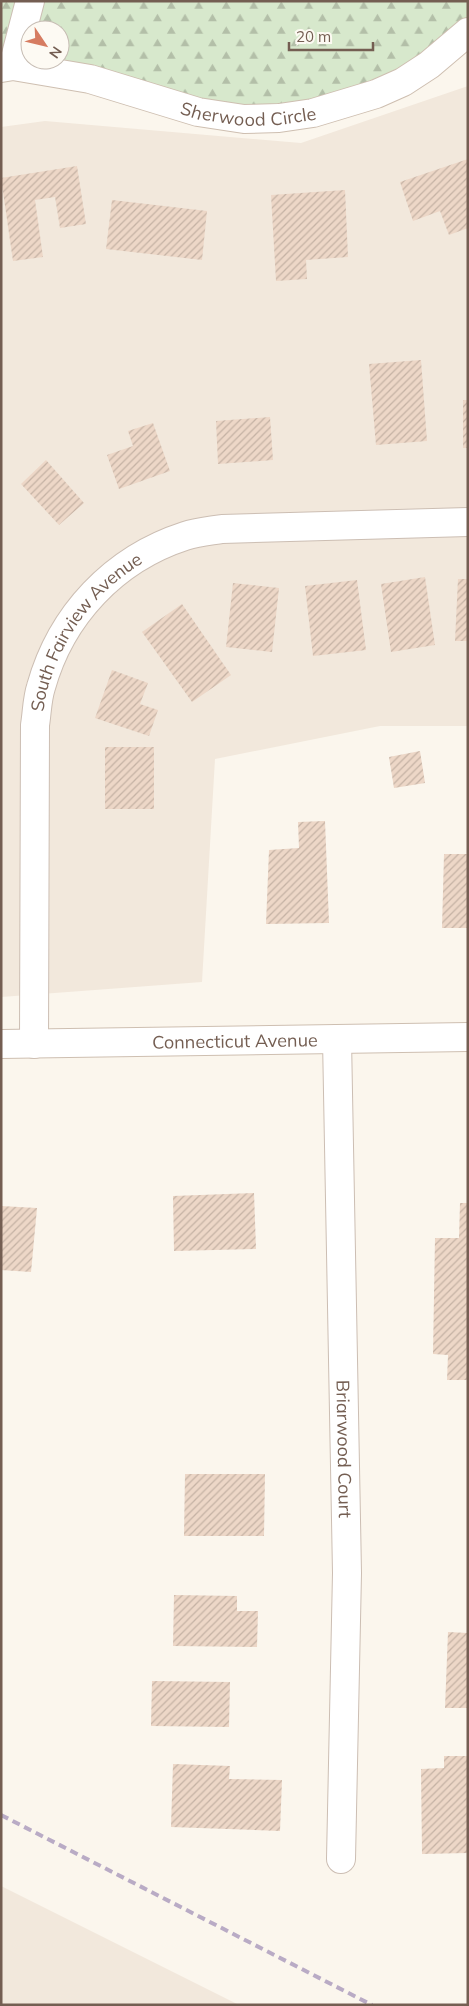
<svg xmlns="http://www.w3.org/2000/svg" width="469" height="2006" viewBox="0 0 469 2006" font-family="Mulish,sans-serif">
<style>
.residential{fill:#f2e8dc}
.forest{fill:url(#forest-firs);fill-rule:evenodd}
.building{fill:url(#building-hatch)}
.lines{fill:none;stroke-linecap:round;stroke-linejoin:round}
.street-casing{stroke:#ccbeb3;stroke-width:30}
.secondary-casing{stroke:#cebfb1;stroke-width:30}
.street{stroke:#fff;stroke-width:28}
.secondary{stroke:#fff;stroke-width:28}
.rail{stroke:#b9abc5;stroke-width:4;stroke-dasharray:8 5;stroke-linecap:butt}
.labels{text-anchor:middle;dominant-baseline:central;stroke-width:5;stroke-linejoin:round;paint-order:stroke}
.street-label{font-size:18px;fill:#745e52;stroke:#fdfaf3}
</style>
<defs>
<pattern id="forest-firs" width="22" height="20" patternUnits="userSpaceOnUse" patternTransform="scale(1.25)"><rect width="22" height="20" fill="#d7e8cc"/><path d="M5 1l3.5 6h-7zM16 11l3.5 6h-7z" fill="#b3bfa8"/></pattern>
<pattern id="building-hatch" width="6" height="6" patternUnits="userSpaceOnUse" patternTransform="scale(1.25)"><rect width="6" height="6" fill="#edd7c7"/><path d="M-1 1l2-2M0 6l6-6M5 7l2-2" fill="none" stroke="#c5b2a4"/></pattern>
</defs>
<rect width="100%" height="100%" fill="#fbf6ed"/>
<g class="residential">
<path d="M 468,86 L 468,726 L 380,726 L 215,759 L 202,982 L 1,997 L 1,127 L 45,121 L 301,143 Z"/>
<path d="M 1,1886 L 239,2005 L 1,2005 Z"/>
</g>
<path class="forest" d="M 1,1 L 468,1 L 468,32 L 429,65 L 279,118 L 1,68 ZM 30,30 L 60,30 L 60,60 L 30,60 Z"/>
<g class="building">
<path d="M 468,159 L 468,228 L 449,235 L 440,211 L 413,221 L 400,182 Z"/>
<path d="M 77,166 L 86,224 L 60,228 L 55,197 L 35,200 L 43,257 L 13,261 L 1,178 Z"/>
<path d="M 345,190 L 348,257 L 306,260 L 307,279 L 276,281 L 271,195 Z"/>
<path d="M 112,200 L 207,211 L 202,260 L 106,249 Z"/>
<path d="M 421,360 L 427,441 L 376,445 L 369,364 Z"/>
<rect x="463" y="400" width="5" height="48"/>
<path d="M 270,417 L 273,460 L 218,464 L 216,421 Z"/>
<path d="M 153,423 L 170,471 L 119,489 L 107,455 L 133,446 L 128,431 Z"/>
<path d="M 46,460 L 84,503 L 59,525 L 21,484 Z"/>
<path d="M 425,577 L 435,645 L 391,652 L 381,584 Z"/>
<path d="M 458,579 L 468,579 L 468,641 L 455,641 Z"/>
<path d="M 357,580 L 366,650 L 313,656 L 305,586 Z"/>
<path d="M 233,583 L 279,588 L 272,652 L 226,647 Z"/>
<path d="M 182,604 L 231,675 L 192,702 L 142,632 Z"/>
<path d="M 112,670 L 148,683 L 140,704 L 158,710 L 149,736 L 95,718 Z"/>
<rect x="105" y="747" width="49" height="62"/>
<path d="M 420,751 L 425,783 L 394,788 L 389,757 Z"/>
<path d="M 325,821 L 329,923 L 266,924 L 269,850 L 299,848 L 298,822 Z"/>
<path d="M 444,854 L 468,854 L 468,928 L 442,928 Z"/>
<path d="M 254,1193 L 256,1249 L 174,1251 L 173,1196 Z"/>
<path d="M 460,1203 L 468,1203 L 468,1380 L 447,1380 L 448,1355 L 433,1354 L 435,1238 L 459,1238 Z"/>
<path d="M 1,1206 L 37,1208 L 31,1272 L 1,1270 Z"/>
<path d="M 185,1474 L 265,1474 L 264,1536 L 184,1536 Z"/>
<path d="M 174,1595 L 237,1596 L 237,1611 L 258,1611 L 257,1647 L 173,1646 Z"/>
<path d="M 448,1632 L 468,1633 L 468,1708 L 445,1708 Z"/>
<path d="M 152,1681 L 230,1682 L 229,1727 L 151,1726 Z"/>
<path d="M 444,1756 L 468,1756 L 468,1853 L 422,1854 L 421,1769 L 444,1768 Z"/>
<path d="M 173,1764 L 230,1766 L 229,1779 L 282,1780 L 280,1831 L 171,1827 Z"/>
</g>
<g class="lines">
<defs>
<g id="street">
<path d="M 13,66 L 30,1"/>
<path id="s1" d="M 337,1039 L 347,1573 L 341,1859"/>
<path id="s2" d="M 34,1044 L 35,725 C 37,713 37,699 41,687 C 61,615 114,559 185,536 C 197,532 210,531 222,529 L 468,522"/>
</g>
<g id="secondary">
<path id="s3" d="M 1,68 L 13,66 L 90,79 L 198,112 L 244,119 L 279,118 L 313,113 L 376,94 L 403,82 L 429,65 L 468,32"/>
<path id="s4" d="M 1,1044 L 468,1037"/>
</g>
</defs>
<use href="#street" class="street-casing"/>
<use href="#secondary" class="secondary-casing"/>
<use href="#street" class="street"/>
<use href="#secondary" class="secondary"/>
<path class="rail" d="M 1,1815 L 372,2005"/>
</g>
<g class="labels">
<g class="street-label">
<text stroke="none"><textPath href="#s3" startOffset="254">Sherwood Circle</textPath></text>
<text stroke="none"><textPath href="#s2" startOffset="429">South Fairview Avenue</textPath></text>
<text stroke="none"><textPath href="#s4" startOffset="234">Connecticut Avenue</textPath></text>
<text stroke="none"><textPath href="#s1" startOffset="410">Briarwood Court</textPath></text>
</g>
</g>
<rect width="469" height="2006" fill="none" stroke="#745e52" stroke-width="5"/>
<g transform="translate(45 45) rotate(125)"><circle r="24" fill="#fdfaf3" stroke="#c6bcb3"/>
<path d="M0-4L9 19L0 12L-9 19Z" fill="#d67c61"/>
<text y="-8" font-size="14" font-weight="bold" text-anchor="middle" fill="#745e52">N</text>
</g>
<path d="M289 42v8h84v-8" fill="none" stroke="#745e52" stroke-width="2.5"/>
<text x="296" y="42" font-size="15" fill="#745e52" stroke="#fdfaf3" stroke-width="4" paint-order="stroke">20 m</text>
</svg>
